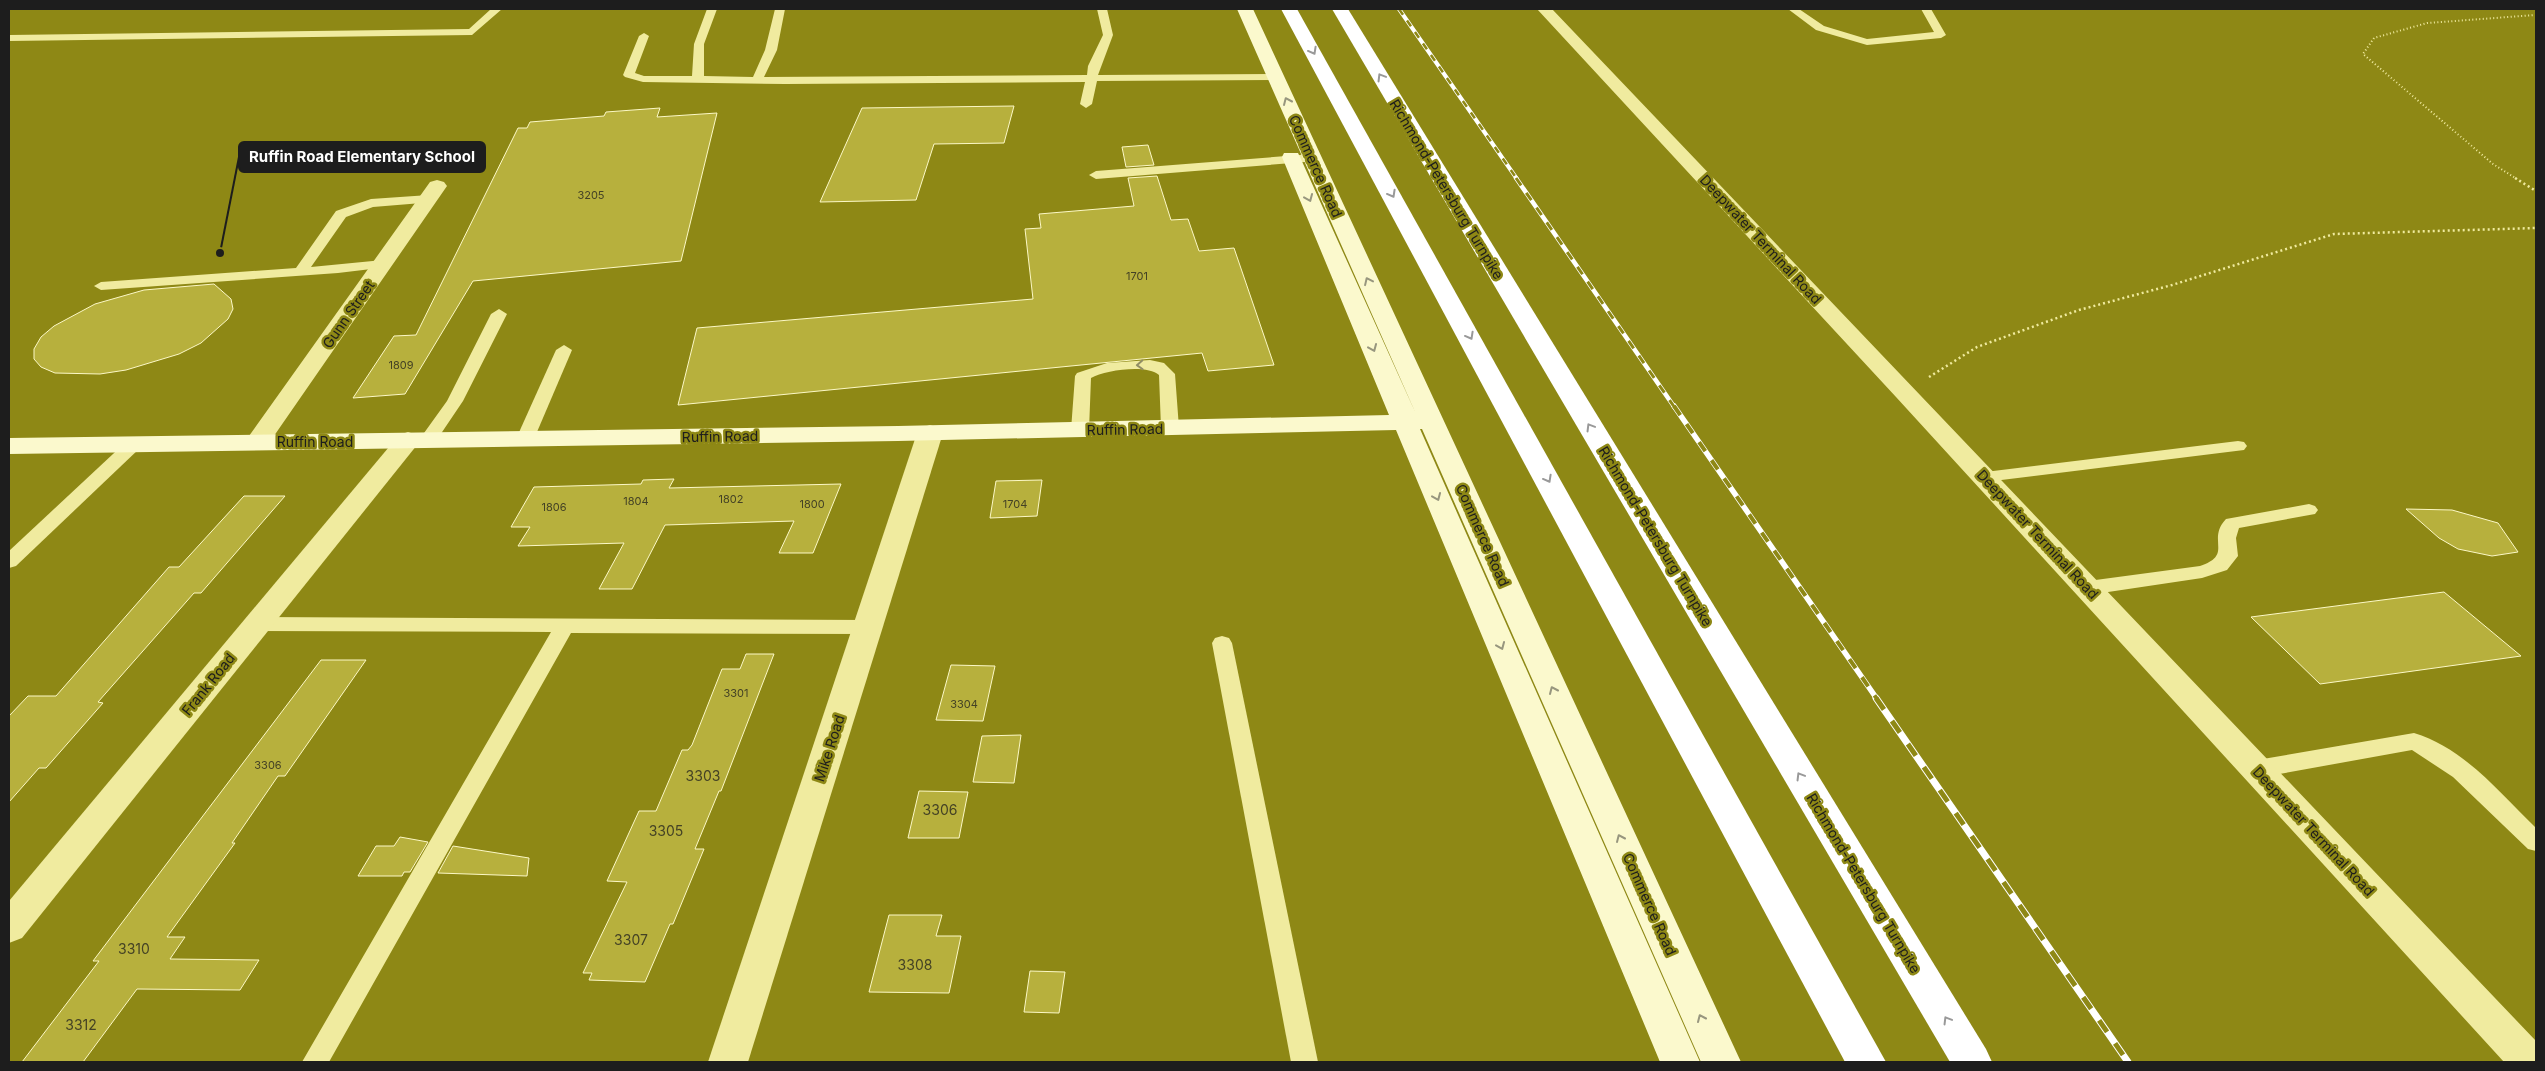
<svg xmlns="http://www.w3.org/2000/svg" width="2545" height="1071" viewBox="0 0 2545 1071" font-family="Inter,sans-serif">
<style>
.building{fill:#b7b03d;stroke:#fcf8c6}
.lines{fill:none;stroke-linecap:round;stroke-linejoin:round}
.path-far1{stroke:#f0eb9f;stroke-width:2;stroke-dasharray:1 2.5;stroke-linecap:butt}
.path{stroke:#f0eb9f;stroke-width:2.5;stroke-dasharray:2 3;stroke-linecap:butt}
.lane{fill:#f0eb9f;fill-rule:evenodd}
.street{fill:#f0eb9f;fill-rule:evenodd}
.secondary{fill:#fbf9cd;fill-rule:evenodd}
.highway{fill:#fff;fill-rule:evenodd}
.rail-far3-casing{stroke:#fff;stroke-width:4}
.rail-far2-casing{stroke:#fff;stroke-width:4.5}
.rail-far1-casing{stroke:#fff;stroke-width:5.5}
.rail-casing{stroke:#fff;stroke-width:7}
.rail-far3{stroke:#8e8815;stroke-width:2.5;stroke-dasharray:7;stroke-linecap:butt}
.rail-far2{stroke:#8e8815;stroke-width:3;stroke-dasharray:9;stroke-linecap:butt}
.rail-far1{stroke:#8e8815;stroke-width:4;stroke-dasharray:11;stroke-linecap:butt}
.rail{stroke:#8e8815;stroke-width:5;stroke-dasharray:14;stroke-linecap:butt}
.oneway{stroke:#999}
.oneway2{stroke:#97967e}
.oneway3{stroke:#918e64}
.labels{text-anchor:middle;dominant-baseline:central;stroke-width:5;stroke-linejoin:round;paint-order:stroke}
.number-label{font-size:11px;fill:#444225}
.street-label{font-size:14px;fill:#1d1d1d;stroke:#8e8815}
.near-number-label{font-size:14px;fill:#444225}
.leader{fill:none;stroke:#1d1d1d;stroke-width:2}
.callout-dot{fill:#1d1d1d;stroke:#8e8815;stroke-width:2}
.callout{fill:#1d1d1d;stroke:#1d1d1d;stroke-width:2}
.callout-label{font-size:15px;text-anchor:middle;font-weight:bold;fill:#fff}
</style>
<rect width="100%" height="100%" fill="#8e8815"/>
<g class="building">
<path d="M 1014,106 L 1004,143 L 934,144 L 916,200 L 820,202 L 862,108 Z"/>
<path d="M 660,108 L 657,117 L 717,113 L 681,261 L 473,281 L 405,394 L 353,398 L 394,336 L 416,335 L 518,128 L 527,128 L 530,122 L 604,116 L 606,112 Z"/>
<path d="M 1148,145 L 1154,165 L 1126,167 L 1122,147 Z"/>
<path d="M 1157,176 L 1171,220 L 1188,219 L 1199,251 L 1234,248 L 1274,365 L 1208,371 L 1202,353 L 678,405 L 697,328 L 1033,299 L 1025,229 L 1041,228 L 1039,214 L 1134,206 L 1128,178 Z"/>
<path d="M 214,284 L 231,299 L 233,309 L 228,319 L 201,343 L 179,354 L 126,370 L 100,374 L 55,373 L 41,367 L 34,359 L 34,349 L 41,337 L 54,326 L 95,304 L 144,290 Z"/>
<path d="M 674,479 L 669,488 L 841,484 L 813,553 L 779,553 L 794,521 L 665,525 L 632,589 L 599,589 L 624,543 L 518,546 L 530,527 L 511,527 L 534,487 L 641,484 L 643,480 Z"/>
<path d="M 1042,480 L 1037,516 L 990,518 L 996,481 Z"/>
<path d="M 244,496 L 285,496 L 201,593 L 194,593 L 98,702 L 103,703 L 46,768 L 39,768 L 9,802 L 9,716 L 28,696 L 56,696 L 169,567 L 179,567 Z"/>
<path d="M 2406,509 L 2452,510 L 2498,523 L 2518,552 L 2492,556 L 2458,549 L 2439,538 Z"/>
<path d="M 2444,592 L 2521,656 L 2320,684 L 2251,617 Z"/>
<path d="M 746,654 L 774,654 L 721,791 L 719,791 L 695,849 L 704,849 L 673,924 L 670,924 L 645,982 L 589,980 L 592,973 L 583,973 L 627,882 L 607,881 L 639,811 L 656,811 L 682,750 L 688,750 L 692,745 L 722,669 L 740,669 Z"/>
<path d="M 321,660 L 366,660 L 285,776 L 278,776 L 232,843 L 235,843 L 167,937 L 185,937 L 170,959 L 259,960 L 240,990 L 137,989 L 83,1062 L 22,1062 L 99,961 L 93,961 Z"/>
<path d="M 951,665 L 995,666 L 983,721 L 936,720 Z"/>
<path d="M 1021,735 L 1014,783 L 973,782 L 982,736 Z"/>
<path d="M 919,791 L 968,792 L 959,838 L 908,838 Z"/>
<path d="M 400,837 L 428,842 L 410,872 L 404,872 L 402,876 L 358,876 L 376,846 L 394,846 Z"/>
<path d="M 453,846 L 529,858 L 527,876 L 438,873 Z"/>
<path d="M 889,915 L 942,915 L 936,936 L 961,936 L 949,993 L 869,992 Z"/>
<path d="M 1030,971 L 1065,972 L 1059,1013 L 1024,1012 Z"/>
</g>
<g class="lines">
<path class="path-far1" d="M 2517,179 L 2493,164 L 2363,54 L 2374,38 L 2427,23 L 2536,15"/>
<g class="path">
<path d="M 2515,178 L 2536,191"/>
<path d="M 1929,377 L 1977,347 L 2079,310 L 2172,285 L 2334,234 L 2536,228"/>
</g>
<g class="lane">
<path d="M 491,9 L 502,9 L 472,35 L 9,41 L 9,35 L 469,29 Z"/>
<path d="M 707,9 L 717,9 L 704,44 L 704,76 L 753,77 L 765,50 L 775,9 L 785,9 L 777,50 L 764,77 L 1087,75 L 1088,66 L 1103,35 L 1097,9 L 1107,9 L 1113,35 L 1098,75 L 1277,74 L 1283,77 L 1277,80 L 1097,81 L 1092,104 L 1086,108 L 1080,104 L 1085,82 L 785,84 L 643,82 L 625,77 L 623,75 L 639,36 L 644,33 L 649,36 L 635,73 L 644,76 L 692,76 L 694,44 Z"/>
<path d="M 1788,9 L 1799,9 L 1824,26 L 1867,39 L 1934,32 L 1921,9 L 1931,9 L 1946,35 L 1941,38 L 1867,45 L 1816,30 Z"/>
<path d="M 1312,154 L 1317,155 L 1318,158 L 1317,161 L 1096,179 L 1089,175 L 1096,171 Z"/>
<path d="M 429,195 L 436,199 L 434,202 L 373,207 L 346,217 L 311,267 L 383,260 L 390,264 L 388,267 L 338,273 L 101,290 L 94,286 L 101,282 L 296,268 L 336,211 L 371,199 Z"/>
<path d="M 499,309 L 507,314 L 463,401 L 434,444 L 422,444 L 419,440 L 447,401 L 491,314 Z"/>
<path d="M 564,345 L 572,350 L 534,439 L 531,443 L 519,443 L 516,439 L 556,350 Z"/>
<path d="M 1150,360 L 1164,363 L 1175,374 L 1179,428 L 1176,432 L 1164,432 L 1161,428 L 1159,375 C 1147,364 1105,370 1091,378 L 1089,430 L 1086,434 L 1074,434 L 1071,430 L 1075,376 L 1077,373 L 1107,363 Z"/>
<path d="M 134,439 L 140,440 L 143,444 L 140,448 L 16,566 L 9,568 L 9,551 L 128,440 Z"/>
<path d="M 2238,441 L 2244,442 L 2247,446 L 2244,450 L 1985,482 L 1979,481 L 1976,477 L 1979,473 L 1985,472 Z"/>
<path d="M 2309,504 L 2315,506 L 2318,510 L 2315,514 L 2239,528 L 2236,538 L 2238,556 L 2227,570 L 2202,578 L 2088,595 L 2081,593 L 2078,588 L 2081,583 L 2088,581 L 2200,566 C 2234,555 2206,540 2226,519 Z"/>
<path d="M 257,617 L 868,620 L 875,622 L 878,627 L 875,632 L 868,634 L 571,633 L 329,1062 L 302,1062 L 551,632 L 257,631 L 250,629 L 247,624 L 250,619 Z"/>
<path d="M 1222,636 L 1229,638 L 1232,643 L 1318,1062 L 1291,1062 L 1212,643 L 1215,638 Z"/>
<path d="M 2414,733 C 2464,748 2500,793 2536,828 L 2536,851 L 2528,849 L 2453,777 L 2412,750 L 2257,778 L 2249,775 L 2246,769 L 2249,763 L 2257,760 Z"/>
</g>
<g class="street">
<path d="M 1537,9 L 1552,9 L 2536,1041 L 2536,1062 L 2504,1062 L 1896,397 Z"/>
<path d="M 437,180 L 444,182 L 447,186 L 267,446 L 258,449 L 249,446 L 245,441 L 249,436 L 430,182 Z"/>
<path d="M 930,425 L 939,428 L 943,433 L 748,1062 L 708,1062 L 917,433 L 921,428 Z"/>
<path d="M 408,432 L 417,435 L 421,440 L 417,445 L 22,938 L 9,943 L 9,901 L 399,435 Z"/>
</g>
<path class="secondary" d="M 1237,9 L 1253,9 L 1741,1062 L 1701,1062 L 1422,429 L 1420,429 L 1700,1062 L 1660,1062 L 1396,430 L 898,441 L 9,454 L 9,438 L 898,426 L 1389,415 L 1282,157 L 1284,153 L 1298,153 L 1300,157 L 1416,414 Z"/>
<g class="highway">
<path d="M 1281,9 L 1297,9 L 1886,1062 L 1845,1062 Z"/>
<path d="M 1332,9 L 1348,9 L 1986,1049 L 1992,1062 L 1950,1062 Z"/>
</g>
<defs>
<path id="rail-far3" d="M 1399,9 L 1517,179"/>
<path id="rail-far2" d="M 1516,178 L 1675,408"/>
<path id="rail-far1" d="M 1674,406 L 1877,699"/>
<path id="rail" d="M 1876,698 L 2128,1062"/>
</defs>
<use href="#rail-far3" class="rail-far3-casing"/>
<use href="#rail-far2" class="rail-far2-casing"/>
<use href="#rail-far1" class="rail-far1-casing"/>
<use href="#rail" class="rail-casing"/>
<use href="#rail-far3" class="rail-far3"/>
<use href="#rail-far2" class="rail-far2"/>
<use href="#rail-far1" class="rail-far1"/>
<use href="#rail" class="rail"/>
</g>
<defs><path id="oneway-chevron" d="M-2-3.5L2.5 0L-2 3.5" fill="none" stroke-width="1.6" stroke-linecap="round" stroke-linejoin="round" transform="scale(1.25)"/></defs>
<g class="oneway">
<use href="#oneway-chevron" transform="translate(1313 51) rotate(61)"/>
<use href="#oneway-chevron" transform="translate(1381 77) rotate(-121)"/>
<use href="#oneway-chevron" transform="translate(1392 194) rotate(61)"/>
<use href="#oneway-chevron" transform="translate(1470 336) rotate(61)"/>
<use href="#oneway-chevron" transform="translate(1590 427) rotate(-121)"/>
<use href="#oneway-chevron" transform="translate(1548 479) rotate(61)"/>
<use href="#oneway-chevron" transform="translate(1800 776) rotate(-121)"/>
<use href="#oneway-chevron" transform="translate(1947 1020) rotate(-121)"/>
</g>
<g class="oneway2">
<use href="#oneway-chevron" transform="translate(1287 101) rotate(-114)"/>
<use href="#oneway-chevron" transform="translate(1309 198) rotate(67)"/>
<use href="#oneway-chevron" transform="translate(1368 281) rotate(-115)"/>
<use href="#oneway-chevron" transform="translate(1373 348) rotate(67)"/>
<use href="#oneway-chevron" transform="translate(1437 497) rotate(67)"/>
<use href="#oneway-chevron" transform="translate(1501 646) rotate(67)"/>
<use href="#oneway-chevron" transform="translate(1553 690) rotate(-114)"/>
<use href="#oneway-chevron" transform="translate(1620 838) rotate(-114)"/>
<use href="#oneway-chevron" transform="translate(1701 1018) rotate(-114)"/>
</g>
<use class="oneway3" href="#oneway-chevron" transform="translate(1140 365) rotate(177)"/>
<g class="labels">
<g class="number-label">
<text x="591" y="195">3205</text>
<text x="1137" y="276">1701</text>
<text x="401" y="365">1809</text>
<text x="731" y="499">1802</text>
<text x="636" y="501">1804</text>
<text x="812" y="504">1800</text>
<text x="1015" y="504">1704</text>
<text x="554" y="507">1806</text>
<text x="736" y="693">3301</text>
<text x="964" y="704">3304</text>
<text x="268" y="765">3306</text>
</g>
<g class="street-label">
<text transform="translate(1316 166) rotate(66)">Commerce Road</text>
<text transform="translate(1447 189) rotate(59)">Richmond-Petersburg Turnpike</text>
<text transform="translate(1761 239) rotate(47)">Deepwater Terminal Road</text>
<text transform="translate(348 314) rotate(-55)">Gunn Street</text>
<text transform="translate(1125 429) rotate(-1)">Ruffin Road</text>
<text transform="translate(720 436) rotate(-1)">Ruffin Road</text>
<text x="315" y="441">Ruffin Road</text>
<text transform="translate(2038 534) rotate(47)">Deepwater Terminal Road</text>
<text transform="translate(1483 535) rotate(66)">Commerce Road</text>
<text transform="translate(1656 536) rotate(59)">Richmond-Petersburg Turnpike</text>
<text transform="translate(208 684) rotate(-51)">Frank Road</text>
<text transform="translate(829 748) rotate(-72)">Mike Road</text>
<text transform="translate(2314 831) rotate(47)">Deepwater Terminal Road</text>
<text transform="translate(1864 883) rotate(59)">Richmond-Petersburg Turnpike</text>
<text transform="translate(1650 904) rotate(66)">Commerce Road</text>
</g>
<g class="near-number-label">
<text x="703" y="775">3303</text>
<text x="940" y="809">3306</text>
<text x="666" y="830">3305</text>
<text x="631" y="939">3307</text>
<text x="134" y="948">3310</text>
<text x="915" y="964">3308</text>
<text x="81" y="1024">3312</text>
</g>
</g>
<path class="leader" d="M220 253L239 157"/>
<circle class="callout-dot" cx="220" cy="253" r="5"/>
<rect class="callout" x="239" y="142" width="246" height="30" rx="5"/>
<g class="callout-label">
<text x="362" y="162">Ruffin Road Elementary School</text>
</g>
<rect width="2545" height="1071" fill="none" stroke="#1d1d1d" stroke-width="20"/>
</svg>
